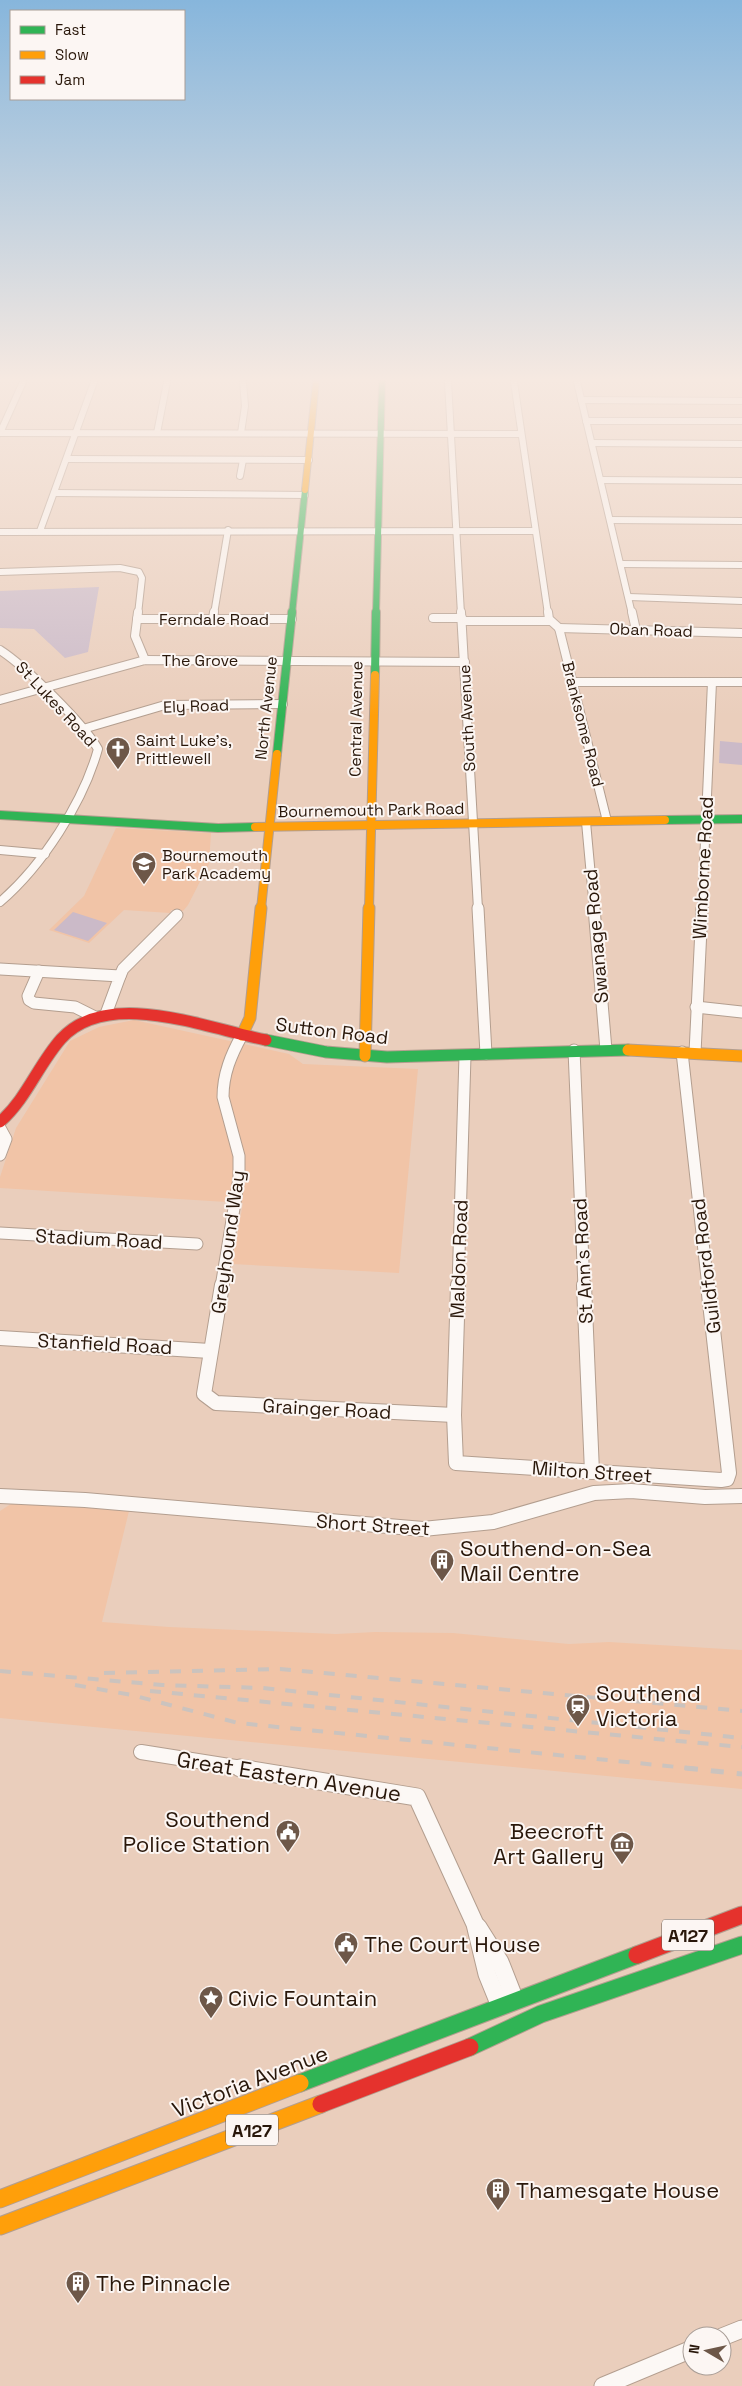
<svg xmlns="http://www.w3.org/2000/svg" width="742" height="2386" viewBox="0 0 742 2386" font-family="'Space Grotesk',sans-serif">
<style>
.built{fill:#f1c4a7}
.green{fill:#cbbac8}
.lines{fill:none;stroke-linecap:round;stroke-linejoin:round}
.street-far4-casing{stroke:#b39e8f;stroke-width:8}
.street-far3-casing{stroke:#b39e8f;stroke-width:10}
.street-far2-casing{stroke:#b39e8f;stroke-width:13}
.street-far1-casing{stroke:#b39e8f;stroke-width:16}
.street-casing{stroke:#b39e8f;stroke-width:19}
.fast-far3-casing{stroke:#b39e8f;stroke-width:8}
.fast-far2-casing{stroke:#b39e8f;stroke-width:10}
.fast-far1-casing{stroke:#b39e8f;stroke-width:13}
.fast-casing{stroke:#b39e8f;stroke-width:19}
.slow-far3-casing{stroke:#b39e8f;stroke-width:8}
.slow-far2-casing{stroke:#b39e8f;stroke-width:10}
.slow-far1-casing{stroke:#b39e8f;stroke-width:13}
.slow-casing{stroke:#b39e8f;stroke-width:19}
.jam-far1-casing{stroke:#b39e8f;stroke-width:13}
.jam-casing{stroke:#b39e8f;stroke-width:19}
.street-far4{stroke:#fcf8f5;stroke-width:6}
.street-far3{stroke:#fcf8f5;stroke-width:8}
.street-far2{stroke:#fcf8f5;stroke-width:11}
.street-far1{stroke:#fcf8f5;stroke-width:14}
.street{stroke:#fcf8f5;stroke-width:17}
.fast-far3{stroke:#30b455;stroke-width:6}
.fast-far2{stroke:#30b455;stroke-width:8}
.fast-far1{stroke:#30b455;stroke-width:11}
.fast{stroke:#30b455;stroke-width:17}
.slow-far3{stroke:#ff9f0a;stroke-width:6}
.slow-far2{stroke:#ff9f0a;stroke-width:8}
.slow-far1{stroke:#ff9f0a;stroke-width:11}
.slow{stroke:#ff9f0a;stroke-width:17}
.jam-far1{stroke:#e5322d;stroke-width:11}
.jam{stroke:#e5322d;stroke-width:17}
.rail-far1{stroke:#cbc3be;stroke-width:4;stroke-dasharray:11 11;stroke-linecap:butt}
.rail{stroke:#cbc3be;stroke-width:5;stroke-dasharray:13 13;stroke-linecap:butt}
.labels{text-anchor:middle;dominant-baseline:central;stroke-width:4;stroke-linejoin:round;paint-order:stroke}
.far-street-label{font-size:16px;fill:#29170a;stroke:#fcf6f3}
.far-poi-label{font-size:16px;fill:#29170a;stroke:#fcf6f3;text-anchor:start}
.shield{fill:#fcf6f3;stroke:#685a50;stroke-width:1}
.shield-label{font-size:18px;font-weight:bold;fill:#29170a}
.street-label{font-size:19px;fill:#29170a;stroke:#fcf6f3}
.near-poi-label{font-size:22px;fill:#29170a;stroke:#fcf6f3;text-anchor:start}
.near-street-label{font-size:22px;fill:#29170a;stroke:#fcf6f3}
</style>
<rect width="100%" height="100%" fill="#eacebc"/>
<g class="built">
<path d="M 116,828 L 211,833 L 209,864 L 188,905 L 183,911 L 171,910 L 170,913 L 124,910 L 89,943 L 49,930 L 84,896 Z"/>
<path d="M 134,1020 L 289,1054 L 303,1064 L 418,1069 L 399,1273 L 232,1264 L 243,1203 L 0,1188 L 0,1177 L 16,1128 L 70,1041 L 99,1027 Z"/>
<path d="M 14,1502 L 129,1511 L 102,1622 L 169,1627 L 336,1634 L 375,1632 L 453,1633 L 569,1644 L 609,1642 L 742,1650 L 742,1789 L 0,1718 L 0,1511 Z"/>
</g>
<g class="green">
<path d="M 99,587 L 88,652 L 65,658 L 34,629 L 0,628 L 0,591 Z"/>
<path d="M 720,741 L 742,743 L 742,765 L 719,763 Z"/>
<path d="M 73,912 L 107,923 L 88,941 L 54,930 Z"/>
</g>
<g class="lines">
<defs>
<g id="street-far4">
<path d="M 448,382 L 461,614"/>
<path d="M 514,382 L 548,614"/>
<path d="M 577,382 L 632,614"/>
<path d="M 581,400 L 742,401"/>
<path d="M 586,421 L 742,421"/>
<path d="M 0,433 L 521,434"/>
<path d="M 0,433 L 23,382"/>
<path d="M 157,433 L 167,382"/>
<path d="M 241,433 L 245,406 L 243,382"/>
<path d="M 592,443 L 742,444"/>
<path d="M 68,459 L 309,460"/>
<path d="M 240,476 L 243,460"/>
<path d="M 601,480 L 742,481"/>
<path d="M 55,493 L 305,495"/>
<path d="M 610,520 L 742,521"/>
<path d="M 40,531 L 94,382"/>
<path d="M 0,532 L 535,531"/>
<path d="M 621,564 L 742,565"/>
<path d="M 0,572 L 120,568 L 139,572 L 142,578 L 138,614"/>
<path d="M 629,597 L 742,601"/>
<path d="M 214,614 L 228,530"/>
</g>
<g id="street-far3">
<path d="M 138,612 L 135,636 L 145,660"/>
<path d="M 461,612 L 478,909"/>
<path d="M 548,612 L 549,619 L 559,628"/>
<path d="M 632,612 L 636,630"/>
<path d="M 433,618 L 462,618"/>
<path d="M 137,619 L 292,619"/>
<path d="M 213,619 L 214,612"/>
<path d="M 462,621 L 550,621"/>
<path d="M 559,628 L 607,821"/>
<path d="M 559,628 L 742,633"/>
<path d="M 0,650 C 25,666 84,724 98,749 C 83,803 42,866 0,902"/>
<path d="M 573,682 L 742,682"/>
<path d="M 0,700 L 145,660 L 465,662"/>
<path d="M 83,729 L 165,705 L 283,704"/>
<path d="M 586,822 L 594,909"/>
<path d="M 0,850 L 45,854"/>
<path d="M 702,909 L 712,682"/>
</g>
<g id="street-far2">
<path d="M 478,908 L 486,1054"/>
<path d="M 594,908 L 606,1050"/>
<path d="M 0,969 L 120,976 L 106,1014"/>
<path d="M 39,971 L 28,996 L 29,1000 L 34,1003 L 75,1007 L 95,1017"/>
<path d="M 120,976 L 123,969 L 177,915"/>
<path d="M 696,1007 L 742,1012"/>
<path d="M 574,1050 L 584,1287"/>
<path d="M 682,1052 L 708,1287"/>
<path d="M 695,1053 L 702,908"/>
<path d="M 0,1128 L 6,1139 L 0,1155"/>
<path d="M 0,1233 L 197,1244"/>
<path d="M 221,1287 L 239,1178 L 239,1156 L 223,1097 C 223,1074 231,1055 242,1035"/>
<path d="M 458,1287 L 465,1056"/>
</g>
<g id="street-far1">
<path d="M 222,1285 L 204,1394 L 216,1403 L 454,1415"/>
<path d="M 458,1285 L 454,1415 L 456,1463 L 721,1480 L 727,1479 L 729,1473 L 708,1285"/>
<path d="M 584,1285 L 592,1472"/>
<path d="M 0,1338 L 210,1351"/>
<path d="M 0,1496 L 85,1500 L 423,1529 L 493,1522 L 594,1493 L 631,1491 L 705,1497 L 742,1496"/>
<path d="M 141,1752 L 248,1769"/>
</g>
<g id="street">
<path d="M 240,1768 L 417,1797 L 475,1924 L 487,1974 L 500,2006"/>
<path d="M 478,1927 L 500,1962 L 515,2000"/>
<path d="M 722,2337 L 742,2329"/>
<path d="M 603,2386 L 692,2349"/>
</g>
<g id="fast-far3">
<path d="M 292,614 L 305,490"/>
<path d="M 376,614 L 382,382"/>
</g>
<g id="fast-far2">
<path d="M 375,675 L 376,612"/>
<path d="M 277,754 L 292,612"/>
<path d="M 0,815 L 218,828 L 255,827"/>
<path d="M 665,820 L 742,819"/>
</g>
<path id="fast-far1" d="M 266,1040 L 326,1052 L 387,1057 L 628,1050"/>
<g id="fast">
<path d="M 470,2047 L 541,2014 L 742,1945"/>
<path d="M 300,2083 L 637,1955"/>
</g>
<path id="slow-far3" d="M 305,490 L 316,382"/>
<g id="slow-far2">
<path d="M 255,827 L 665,820"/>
<path d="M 261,909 L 277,754"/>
<path d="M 369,909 L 375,675"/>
</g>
<g id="slow-far1">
<path d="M 242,1035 L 250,1018 L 261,908"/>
<path d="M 628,1050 L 742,1056"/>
<path d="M 365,1056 L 369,908"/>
</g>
<g id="slow">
<path d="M 0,2199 L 300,2083"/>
<path d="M 0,2226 L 321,2104"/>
</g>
<path id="jam-far1" d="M 0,1122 C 27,1098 38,1065 61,1039 C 108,987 208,1029 266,1040"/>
<g id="jam">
<path d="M 637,1955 L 742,1915"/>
<path d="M 321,2104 L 470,2047"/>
</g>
</defs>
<use href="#street-far4" class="street-far4-casing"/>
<use href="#street-far3" class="street-far3-casing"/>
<use href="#street-far2" class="street-far2-casing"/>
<use href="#street-far1" class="street-far1-casing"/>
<use href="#street" class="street-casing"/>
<use href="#fast-far3" class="fast-far3-casing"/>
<use href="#fast-far2" class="fast-far2-casing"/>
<use href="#fast-far1" class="fast-far1-casing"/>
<use href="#fast" class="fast-casing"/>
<use href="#slow-far3" class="slow-far3-casing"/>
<use href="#slow-far2" class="slow-far2-casing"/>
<use href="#slow-far1" class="slow-far1-casing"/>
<use href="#slow" class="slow-casing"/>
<use href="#jam-far1" class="jam-far1-casing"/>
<use href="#jam" class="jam-casing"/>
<use href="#street-far4" class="street-far4"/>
<use href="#street-far3" class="street-far3"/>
<use href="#street-far2" class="street-far2"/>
<use href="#street-far1" class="street-far1"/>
<use href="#street" class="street"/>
<use href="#fast-far3" class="fast-far3"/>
<use href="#fast-far2" class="fast-far2"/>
<use href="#fast-far1" class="fast-far1"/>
<use href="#fast" class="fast"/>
<use href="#slow-far3" class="slow-far3"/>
<use href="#slow-far2" class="slow-far2"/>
<use href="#slow-far1" class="slow-far1"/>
<use href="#slow" class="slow"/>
<use href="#jam-far1" class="jam-far1"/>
<use href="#jam" class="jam"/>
<g class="rail-far1">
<path d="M 0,1671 L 162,1685 L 263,1688 L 742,1738"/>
<path d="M 104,1673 L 280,1669 L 742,1711"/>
<path d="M 75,1685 L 132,1695 L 238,1723 L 697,1769"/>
<path d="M 150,1691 L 742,1747"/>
</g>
<path class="rail" d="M 685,1768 L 742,1774"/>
</g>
<linearGradient id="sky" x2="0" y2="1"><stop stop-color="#87b6dc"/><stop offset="0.53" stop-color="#f6e9e1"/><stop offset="1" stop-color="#f6e9e1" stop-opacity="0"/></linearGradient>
<rect width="742" height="716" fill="url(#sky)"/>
<defs>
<symbol id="church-pin" viewBox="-11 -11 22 30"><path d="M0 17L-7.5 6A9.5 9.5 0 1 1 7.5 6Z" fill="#6d5748" stroke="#fcf6f3"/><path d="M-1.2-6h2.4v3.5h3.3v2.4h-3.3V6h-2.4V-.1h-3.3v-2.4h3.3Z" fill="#fff"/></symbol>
<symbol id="school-pin" viewBox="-11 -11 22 30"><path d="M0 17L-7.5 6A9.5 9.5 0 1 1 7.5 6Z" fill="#6d5748" stroke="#fcf6f3"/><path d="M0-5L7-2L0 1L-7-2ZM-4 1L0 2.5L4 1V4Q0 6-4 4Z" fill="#fff"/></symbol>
<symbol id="building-pin" viewBox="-11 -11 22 30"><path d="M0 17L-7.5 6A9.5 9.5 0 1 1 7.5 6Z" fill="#6d5748" stroke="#fcf6f3"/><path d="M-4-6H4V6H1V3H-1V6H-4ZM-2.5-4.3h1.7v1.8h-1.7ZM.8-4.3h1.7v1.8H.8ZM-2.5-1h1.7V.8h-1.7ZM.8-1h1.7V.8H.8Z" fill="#fff"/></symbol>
<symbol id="station-pin" viewBox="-11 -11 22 30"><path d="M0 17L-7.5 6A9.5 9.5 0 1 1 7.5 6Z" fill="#6d5748" stroke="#fcf6f3"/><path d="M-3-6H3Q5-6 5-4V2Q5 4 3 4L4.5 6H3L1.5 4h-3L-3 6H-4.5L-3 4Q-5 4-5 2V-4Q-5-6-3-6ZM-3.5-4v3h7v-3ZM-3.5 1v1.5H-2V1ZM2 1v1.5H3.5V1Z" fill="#fff"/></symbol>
<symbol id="civic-pin" viewBox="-11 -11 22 30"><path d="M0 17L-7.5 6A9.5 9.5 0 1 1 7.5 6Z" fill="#6d5748" stroke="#fcf6f3"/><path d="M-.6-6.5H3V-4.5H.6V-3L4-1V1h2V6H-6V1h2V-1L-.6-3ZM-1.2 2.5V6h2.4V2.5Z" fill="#fff"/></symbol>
<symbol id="museum-pin" viewBox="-11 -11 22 30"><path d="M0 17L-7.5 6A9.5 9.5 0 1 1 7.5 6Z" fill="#6d5748" stroke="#fcf6f3"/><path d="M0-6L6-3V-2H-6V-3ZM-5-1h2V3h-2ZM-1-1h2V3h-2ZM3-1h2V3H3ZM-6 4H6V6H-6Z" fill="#fff"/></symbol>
<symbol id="sight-pin" viewBox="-11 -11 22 30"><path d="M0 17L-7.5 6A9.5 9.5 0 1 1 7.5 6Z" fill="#6d5748" stroke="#fcf6f3"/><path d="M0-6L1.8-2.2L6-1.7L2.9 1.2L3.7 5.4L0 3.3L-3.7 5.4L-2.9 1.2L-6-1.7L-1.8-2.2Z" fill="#fff"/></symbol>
</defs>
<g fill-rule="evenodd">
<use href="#church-pin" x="104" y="735" width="28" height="38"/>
<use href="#school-pin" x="130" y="850" width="28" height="38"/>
<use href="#building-pin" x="428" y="1547" width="28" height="38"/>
<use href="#station-pin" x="564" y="1692" width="28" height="38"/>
<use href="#civic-pin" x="274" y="1818" width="28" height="38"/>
<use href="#museum-pin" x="608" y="1830" width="28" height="38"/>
<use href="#civic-pin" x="332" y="1930" width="28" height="38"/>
<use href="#sight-pin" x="197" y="1984" width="28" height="38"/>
<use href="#building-pin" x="484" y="2176" width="28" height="38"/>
<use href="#building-pin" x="64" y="2269" width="28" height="38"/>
</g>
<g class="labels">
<g class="far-street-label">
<text x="214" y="619">Ferndale Road</text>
<text transform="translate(651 630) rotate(2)">Oban Road</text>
<text x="200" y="660">The Grove</text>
<text transform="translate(56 704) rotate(47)">St Lukes Road</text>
<text transform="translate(196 706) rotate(-2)">Ely Road</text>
<text transform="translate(266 708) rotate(-84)">North Avenue</text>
<text transform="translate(467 718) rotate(-93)">South Avenue</text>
<text transform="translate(356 719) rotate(-89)">Central Avenue</text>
<text transform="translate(583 724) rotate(76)">Branksome Road</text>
<text transform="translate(371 810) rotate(-1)">Bournemouth Park Road</text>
</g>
<g class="far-poi-label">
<text x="136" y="740">Saint Luke's,<tspan x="136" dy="18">Prittlewell</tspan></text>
<text x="162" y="855">Bournemouth<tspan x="162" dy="18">Park Academy</tspan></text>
</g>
<g class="shield">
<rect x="662" y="1919.5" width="52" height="31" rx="4"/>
<rect x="226" y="2114.5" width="52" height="31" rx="4"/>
</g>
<g class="shield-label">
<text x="688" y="1935">A127</text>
<text x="252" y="2130">A127</text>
</g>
<g class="street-label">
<text transform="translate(703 868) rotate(-87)">Wimborne Road</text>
<text transform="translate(596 936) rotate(-95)">Swanage Road</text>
<text transform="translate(332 1031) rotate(7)">Sutton Road</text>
<text transform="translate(99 1239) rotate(3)">Stadium Road</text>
<text transform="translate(228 1242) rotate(-82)">Greyhound Way</text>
<text transform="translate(459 1259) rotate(-88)">Maldon Road</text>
<text transform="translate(583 1261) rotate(-93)">St Ann's Road</text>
<text transform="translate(706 1266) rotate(-97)">Guildford Road</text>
<text transform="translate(105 1344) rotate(3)">Stanfield Road</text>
<text transform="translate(327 1409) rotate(3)">Grainger Road</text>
<text transform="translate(592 1472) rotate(4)">Milton Street</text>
<text transform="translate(373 1525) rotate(4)">Short Street</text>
</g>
<g class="near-poi-label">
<text x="460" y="1548">Southend-on-Sea<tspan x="460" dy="25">Mail Centre</tspan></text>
<text x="596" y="1693">Southend<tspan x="596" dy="25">Victoria</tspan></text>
<text x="270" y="1819" text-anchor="end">Southend<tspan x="270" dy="25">Police Station</tspan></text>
<text x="604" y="1831" text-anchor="end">Beecroft<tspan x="604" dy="25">Art Gallery</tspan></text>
<text x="364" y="1944">The Court House</text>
<text x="228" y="1998">Civic Fountain</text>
<text x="516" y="2190">Thamesgate House</text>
<text x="96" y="2283">The Pinnacle</text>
</g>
<g class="near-street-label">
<text transform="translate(289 1776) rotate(9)">Great Eastern Avenue</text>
<text transform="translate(250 2081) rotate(-21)">Victoria Avenue</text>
</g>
</g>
<rect x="10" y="10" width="175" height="90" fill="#fcf6f3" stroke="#a89d96"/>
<rect x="20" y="26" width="25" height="8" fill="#30b455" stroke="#a89d96"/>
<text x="55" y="35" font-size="15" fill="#29170a">Fast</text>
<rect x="20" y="51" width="25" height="8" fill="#ff9f0a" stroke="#a89d96"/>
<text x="55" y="60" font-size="15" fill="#29170a">Slow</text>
<rect x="20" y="76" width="25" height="8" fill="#e5322d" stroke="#a89d96"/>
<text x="55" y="85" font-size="15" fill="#29170a">Jam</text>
<g transform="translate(707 2351) rotate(279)"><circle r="24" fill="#fcf6f3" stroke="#a89d96"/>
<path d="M0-4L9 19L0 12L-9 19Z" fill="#6d5748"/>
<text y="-8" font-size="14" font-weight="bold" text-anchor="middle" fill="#29170a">N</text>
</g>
</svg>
